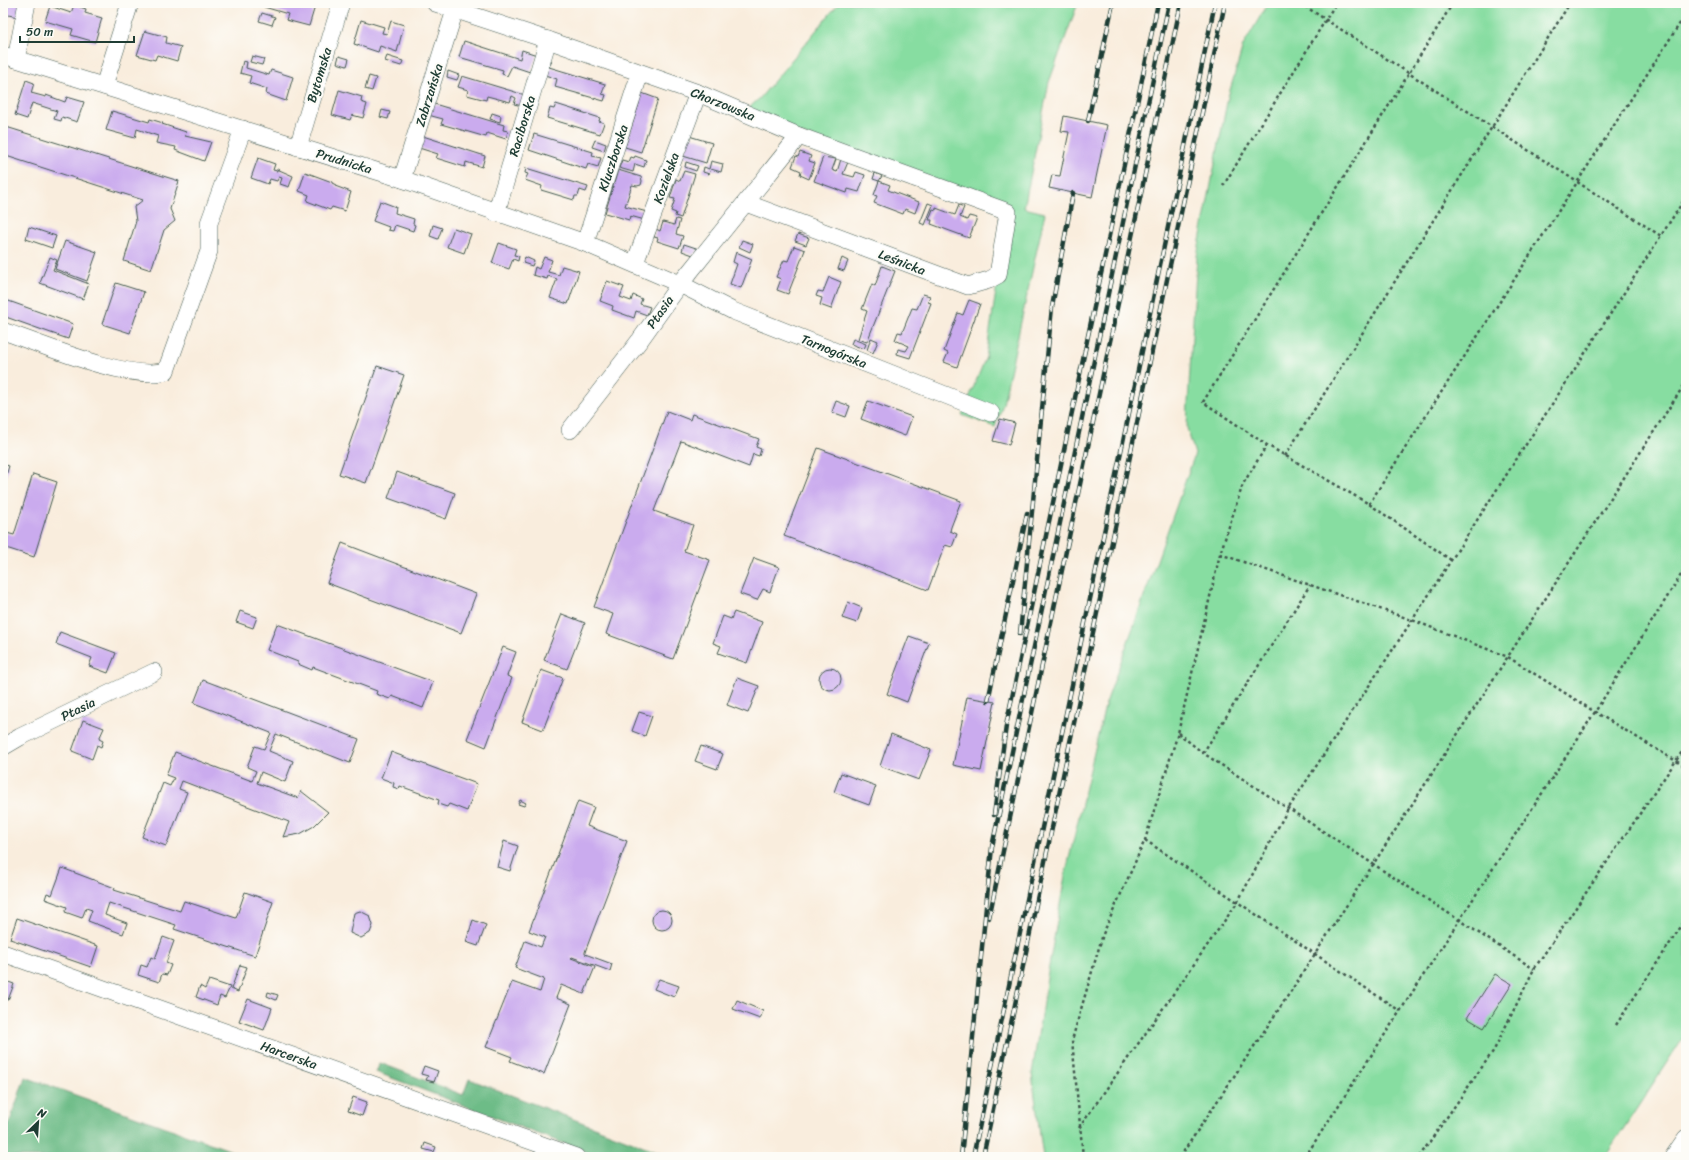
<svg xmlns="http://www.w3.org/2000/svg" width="1689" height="1160" viewBox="0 0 1689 1160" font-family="Sriracha,sans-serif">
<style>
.green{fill:#87dda1;stroke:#538d6a}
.forest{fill:#6dbc87;stroke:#467c5e}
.building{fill:#caabee}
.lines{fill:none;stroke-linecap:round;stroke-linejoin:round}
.minor-casing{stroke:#40574d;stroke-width:18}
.path{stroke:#40574d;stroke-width:2.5;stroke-dasharray:3 3;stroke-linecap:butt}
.minor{stroke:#fff;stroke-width:17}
.rail-casing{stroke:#1f3d34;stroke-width:4.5}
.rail{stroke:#fdfcf7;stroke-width:3;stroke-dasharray:9;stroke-linecap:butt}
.labels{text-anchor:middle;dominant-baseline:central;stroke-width:4;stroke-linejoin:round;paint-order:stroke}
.street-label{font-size:13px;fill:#1f3d34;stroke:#fdfcf7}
</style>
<rect width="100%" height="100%" fill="#fdfcf7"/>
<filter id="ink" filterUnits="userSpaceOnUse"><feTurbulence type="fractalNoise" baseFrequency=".025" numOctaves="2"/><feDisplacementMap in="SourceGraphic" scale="8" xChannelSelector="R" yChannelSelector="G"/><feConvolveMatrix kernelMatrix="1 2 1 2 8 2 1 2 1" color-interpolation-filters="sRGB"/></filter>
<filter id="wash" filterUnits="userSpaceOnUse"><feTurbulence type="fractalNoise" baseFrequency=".012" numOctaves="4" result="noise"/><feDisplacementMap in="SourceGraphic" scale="16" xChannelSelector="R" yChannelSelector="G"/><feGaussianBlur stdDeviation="0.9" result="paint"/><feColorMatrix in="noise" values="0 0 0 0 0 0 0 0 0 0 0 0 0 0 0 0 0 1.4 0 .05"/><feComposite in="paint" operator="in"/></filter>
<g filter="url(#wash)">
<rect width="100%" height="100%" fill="#f9eddd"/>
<g class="green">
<path d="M 839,3 L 1078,3 L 1049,82 L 1024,208 L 1045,213 L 1003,404 L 995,427 L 962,415 L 986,357 L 1008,212 L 744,112 L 760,98 Z"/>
<path d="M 1268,3 L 1686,3 L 1686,1033 L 1605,1157 L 1043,1157 L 1032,1074 L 1046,983 L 1065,876 L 1105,706 L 1195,454 L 1187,428 L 1188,402 L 1197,256 L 1228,97 L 1243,46 Z"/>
</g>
<g class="forest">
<path d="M 380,1063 L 463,1095 L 469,1079 L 672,1157 L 599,1157 L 376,1072 Z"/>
<path d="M 25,1077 L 224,1148 L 247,1157 L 3,1157 L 3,1142 Z"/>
</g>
<g id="blocks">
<g class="building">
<path d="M 3,3 L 21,3 L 18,17 L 3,14 Z"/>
<path d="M 265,3 L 316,3 L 309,26 L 286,20 L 288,14 L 264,7 Z"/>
<path d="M 74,5 L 86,9 L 85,13 L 102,18 L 95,42 L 71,35 L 73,29 L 45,21 L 50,6 L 71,13 Z"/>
<path d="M 262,13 L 275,17 L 272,25 L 259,21 Z"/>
<path d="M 361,20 L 384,27 L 382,33 L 387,34 L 391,21 L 404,25 L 397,52 L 380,46 L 378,52 L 354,44 Z"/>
<path d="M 145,31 L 167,37 L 166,43 L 181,47 L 177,61 L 157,55 L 155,60 L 137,55 Z"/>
<path d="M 464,41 L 520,59 L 522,50 L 537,55 L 530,72 L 512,66 L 507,76 L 502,74 L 503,70 L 459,57 Z"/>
<path d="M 252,56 L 264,59 L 262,65 L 250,62 Z"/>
<path d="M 339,56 L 349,59 L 347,66 L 337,63 Z"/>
<path d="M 387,56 L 403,61 L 401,66 L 385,61 Z"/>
<path d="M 544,58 L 552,61 L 549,67 L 605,84 L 602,94 L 606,95 L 604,101 L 555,87 L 557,79 L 539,73 Z"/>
<path d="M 243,61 L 247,62 L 246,68 L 269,75 L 271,70 L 293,77 L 286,101 L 266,94 L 267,89 L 249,83 L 251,76 L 240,73 Z"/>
<path d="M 448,71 L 459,75 L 457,80 L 447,77 Z"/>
<path d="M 369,76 L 376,78 L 372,91 L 365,89 Z"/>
<path d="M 462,76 L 525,95 L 522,106 L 514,104 L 516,98 L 512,96 L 510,102 L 487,96 L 486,100 L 467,95 L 468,90 L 458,87 Z"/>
<path d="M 26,80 L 34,83 L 31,93 L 46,97 L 46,95 L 65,102 L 67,97 L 84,102 L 77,122 L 62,117 L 61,121 L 54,119 L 57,111 L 32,103 L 27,119 L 15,115 Z"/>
<path d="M 339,90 L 362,97 L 361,102 L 367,104 L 363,118 L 352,115 L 350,120 L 332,115 Z"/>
<path d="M 639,92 L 658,99 L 641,152 L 625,147 L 639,104 Z"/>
<path d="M 431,103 L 504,125 L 503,130 L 508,131 L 506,139 L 487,133 L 486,137 L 441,124 L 443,119 L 428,115 Z"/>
<path d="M 556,104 L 600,118 L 599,121 L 604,123 L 600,134 L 547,118 L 550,108 L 554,109 Z"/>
<path d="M 382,110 L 390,112 L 388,119 L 380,117 Z"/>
<path d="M 112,111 L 149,122 L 150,119 L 163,123 L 162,124 L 186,132 L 185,136 L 211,142 L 204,161 L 175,150 L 176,147 L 156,143 L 158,136 L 137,129 L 135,138 L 106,130 Z"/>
<path d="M 492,113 L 501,116 L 500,122 L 490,119 Z"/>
<path d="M 1064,116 L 1107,125 L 1092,197 L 1049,188 L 1052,175 L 1060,176 L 1069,132 L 1061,131 Z"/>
<path d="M 3,126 L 179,181 L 170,209 L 175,221 L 164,230 L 151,270 L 124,261 L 136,221 L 134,207 L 143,200 L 3,155 Z"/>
<path d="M 534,134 L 593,152 L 592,156 L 601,158 L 598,167 L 588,164 L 586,169 L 529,150 Z"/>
<path d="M 423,136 L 485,156 L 482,167 L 466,162 L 465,167 L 436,158 L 438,154 L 419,148 Z"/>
<path d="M 689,136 L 712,143 L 706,163 L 683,156 Z"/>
<path d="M 595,140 L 606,144 L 604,151 L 592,147 Z"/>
<path d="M 800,152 L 811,156 L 809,161 L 815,163 L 809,179 L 800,175 L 801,171 L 792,167 L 796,156 L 798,157 Z"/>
<path d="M 635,156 L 646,160 L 644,167 L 635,164 L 633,172 L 619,168 L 622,160 L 629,162 L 631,157 L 634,158 Z"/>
<path d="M 823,157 L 836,159 L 832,170 L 837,172 L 841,159 L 848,162 L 843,174 L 854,177 L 856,172 L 865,175 L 859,192 L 848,189 L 847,193 L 814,181 Z"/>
<path d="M 258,158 L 275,164 L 273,170 L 277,171 L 277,169 L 293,176 L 289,187 L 280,184 L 282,178 L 279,177 L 277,181 L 270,179 L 268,184 L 251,178 Z"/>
<path d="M 711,161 L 723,164 L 721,172 L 711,169 L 709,174 L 703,172 L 704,167 L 709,169 Z"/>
<path d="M 686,162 L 698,166 L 696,171 L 685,167 Z"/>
<path d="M 526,168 L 588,187 L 586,192 L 580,190 L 578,196 L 575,196 L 574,200 L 541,190 L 542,186 L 525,180 L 528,174 L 525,173 Z"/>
<path d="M 618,170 L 641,177 L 642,181 L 641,185 L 637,186 L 632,185 L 625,206 L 647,212 L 645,220 L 630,216 L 629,220 L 605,213 Z"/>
<path d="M 684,171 L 695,174 L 681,218 L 675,216 L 676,213 L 671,211 L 675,199 L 670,198 L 676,179 L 680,181 Z"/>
<path d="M 305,172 L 332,182 L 332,183 L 336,185 L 335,186 L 351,192 L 345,211 L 332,207 L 330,210 L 307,201 L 309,195 L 299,191 Z"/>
<path d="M 875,173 L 882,176 L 879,181 L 873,179 Z"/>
<path d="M 879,181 L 890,185 L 888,190 L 919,202 L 915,213 L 905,209 L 903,214 L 874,203 L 877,196 L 874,195 Z"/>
<path d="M 380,201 L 396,207 L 395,213 L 414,219 L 413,224 L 415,225 L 413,231 L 395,225 L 393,231 L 388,230 L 389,227 L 373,221 Z"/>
<path d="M 928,203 L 933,205 L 925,225 L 920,223 Z"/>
<path d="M 959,205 L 964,207 L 960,217 L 967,220 L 969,216 L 977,218 L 969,238 L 931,224 L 932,220 L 929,220 L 933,209 L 936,210 L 936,208 L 955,215 Z"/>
<path d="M 676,219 L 680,220 L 676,234 L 683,236 L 679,248 L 657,241 L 658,238 L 654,237 L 656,229 L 660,231 L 663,222 L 674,225 Z"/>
<path d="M 433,225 L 442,228 L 438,239 L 430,236 Z"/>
<path d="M 29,227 L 56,236 L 52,248 L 26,239 Z"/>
<path d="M 454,228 L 471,234 L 464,253 L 447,247 Z"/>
<path d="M 798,234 L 809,238 L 806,245 L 795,241 Z"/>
<path d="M 742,240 L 753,244 L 750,252 L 739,247 Z"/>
<path d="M 65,241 L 97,252 L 87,281 L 55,269 Z"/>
<path d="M 499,243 L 516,249 L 514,255 L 519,256 L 518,261 L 513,259 L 509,269 L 492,263 Z"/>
<path d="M 684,244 L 699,249 L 693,255 L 682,251 Z"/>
<path d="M 794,246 L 805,250 L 788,294 L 777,290 L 781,279 L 776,277 L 784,260 L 788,261 Z"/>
<path d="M 736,252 L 752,259 L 741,288 L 730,284 L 737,264 L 733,262 Z"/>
<path d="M 50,257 L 57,260 L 53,270 L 89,284 L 83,299 L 40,283 Z"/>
<path d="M 525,257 L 534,261 L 532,266 L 523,263 Z"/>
<path d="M 544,257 L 552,260 L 548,272 L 559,275 L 562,266 L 579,271 L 568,304 L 550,298 L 557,279 L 548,276 L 547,279 L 533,275 L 535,267 L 539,269 Z"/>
<path d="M 842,258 L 848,261 L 844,271 L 838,269 Z"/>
<path d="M 882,266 L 895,271 L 867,342 L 858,339 L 867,311 L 862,309 L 872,284 L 875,286 Z"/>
<path d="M 829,277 L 841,282 L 831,309 L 820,305 L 822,298 L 816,296 L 818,291 L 823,292 Z"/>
<path d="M 607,281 L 624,287 L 620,297 L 631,301 L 633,295 L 642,299 L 640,304 L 650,307 L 647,315 L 636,311 L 634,318 L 612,310 L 613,306 L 600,301 Z"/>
<path d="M 116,283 L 144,292 L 130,333 L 102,324 Z"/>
<path d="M 923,294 L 930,296 L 928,302 L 931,303 L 910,358 L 897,354 L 898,349 L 906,351 L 909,346 L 895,340 L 898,332 L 902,333 L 912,308 L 917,309 Z"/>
<path d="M 3,299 L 73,324 L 68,339 L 3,316 Z"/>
<path d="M 969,300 L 980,304 L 957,367 L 944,362 L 948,353 L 944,351 L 958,313 L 963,315 Z"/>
<path d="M 871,338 L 878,341 L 873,353 L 867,350 Z"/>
<path d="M 853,339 L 866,344 L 864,349 L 851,344 Z"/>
<path d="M 377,366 L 404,375 L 366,483 L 339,474 Z"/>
<path d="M 836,401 L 850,406 L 846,417 L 832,412 Z"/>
<path d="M 868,401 L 912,417 L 905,436 L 861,419 Z"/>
<path d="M 667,411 L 690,420 L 692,414 L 759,439 L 756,447 L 761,449 L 759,456 L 753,454 L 749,467 L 681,441 L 654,511 L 693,525 L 684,551 L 710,560 L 673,659 L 606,634 L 613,614 L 594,607 Z"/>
<path d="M 1000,419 L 1015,423 L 1009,445 L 993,441 Z"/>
<path d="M 818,448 L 961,501 L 951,527 L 950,531 L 957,534 L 952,547 L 945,545 L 928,590 L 784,536 Z"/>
<path d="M 3,464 L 9,466 L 5,479 L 3,479 Z"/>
<path d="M 397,472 L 455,493 L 446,519 L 388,498 Z"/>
<path d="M 33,474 L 57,482 L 34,557 L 3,547 L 3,532 L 14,535 Z"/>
<path d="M 342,543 L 476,594 L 461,633 L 327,583 Z"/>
<path d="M 754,558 L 779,567 L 770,592 L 763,589 L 757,600 L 740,594 Z"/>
<path d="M 848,602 L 862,608 L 857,623 L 842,618 Z"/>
<path d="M 240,611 L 257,617 L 253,628 L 236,622 Z"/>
<path d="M 734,612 L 762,622 L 747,663 L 718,653 L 721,646 L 713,643 L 723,616 L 731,619 Z"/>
<path d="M 562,614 L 585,623 L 567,669 L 544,660 Z"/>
<path d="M 277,624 L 433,682 L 423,708 L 392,696 L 390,699 L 376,694 L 377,691 L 313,667 L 312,670 L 298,664 L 298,662 L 267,650 Z"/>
<path d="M 60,632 L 116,653 L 108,673 L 89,666 L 92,658 L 56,644 Z"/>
<path d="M 909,636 L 929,643 L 907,702 L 887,694 Z"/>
<path d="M 503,647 L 516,652 L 507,676 L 512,678 L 486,747 L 467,739 Z"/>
<circle cx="830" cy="679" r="11"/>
<path d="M 541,670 L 563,678 L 543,730 L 522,722 Z"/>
<path d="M 737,678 L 759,686 L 748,713 L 727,705 Z"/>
<path d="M 203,680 L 359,739 L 350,763 L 276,734 L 269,751 L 293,761 L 285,782 L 261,772 L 257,783 L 298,798 L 301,791 L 328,812 L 314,826 L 300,834 L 283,837 L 289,822 L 182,781 L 179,789 L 187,792 L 166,846 L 142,837 L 163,783 L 170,786 L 174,778 L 166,775 L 175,752 L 252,781 L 256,771 L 247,767 L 255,746 L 264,749 L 271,733 L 194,703 Z"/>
<path d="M 967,697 L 995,702 L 981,771 L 953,765 Z"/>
<path d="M 639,712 L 652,716 L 645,736 L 632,731 Z"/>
<path d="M 83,720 L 104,728 L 99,739 L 103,741 L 101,747 L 97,745 L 92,759 L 72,751 Z"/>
<path d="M 891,734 L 931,750 L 919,780 L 880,766 Z"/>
<path d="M 701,746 L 723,754 L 717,769 L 695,761 Z"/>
<path d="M 391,752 L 477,784 L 467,811 L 449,804 L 447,807 L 438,804 L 439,800 L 400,786 L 399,789 L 393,787 L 394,783 L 381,778 Z"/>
<path d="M 841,773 L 876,786 L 869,805 L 834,792 Z"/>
<path d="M 520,800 L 526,803 L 524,806 L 518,804 Z"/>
<path d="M 578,801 L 594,807 L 587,826 L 627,841 L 585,952 L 585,954 L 612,964 L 610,971 L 572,957 L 571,958 L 595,967 L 584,994 L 561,985 L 556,998 L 571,1004 L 544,1074 L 510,1061 L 512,1057 L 486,1047 L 512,982 L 540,992 L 544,979 L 515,968 L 525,941 L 541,947 L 545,937 L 529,931 Z"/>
<path d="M 504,841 L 518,846 L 510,871 L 497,867 Z"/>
<path d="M 62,868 L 115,888 L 114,890 L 180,911 L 184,901 L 236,918 L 245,892 L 273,902 L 255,956 L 174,929 L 176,925 L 109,903 L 105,915 L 127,923 L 123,934 L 88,921 L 92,910 L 86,908 L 82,918 L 65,912 L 67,907 L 45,899 L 47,893 L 52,895 Z"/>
<circle cx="662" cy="920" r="10"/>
<path d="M 360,911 L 370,916 L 373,925 L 370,933 L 361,938 L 350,933 L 354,913 Z"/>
<path d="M 17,918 L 98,946 L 91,967 L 10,939 Z"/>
<path d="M 473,920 L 486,925 L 478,946 L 466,942 Z"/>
<path d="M 163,937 L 174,941 L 166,963 L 171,965 L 167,975 L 162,974 L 159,982 L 138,975 L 141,965 L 147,967 L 151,957 L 155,959 Z"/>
<path d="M 240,965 L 247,967 L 238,992 L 231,989 Z"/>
<path d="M 1495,974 L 1512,984 L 1484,1028 L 1467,1018 Z"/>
<path d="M 659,979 L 679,986 L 674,997 L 654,989 Z"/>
<path d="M 3,980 L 14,984 L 8,1000 L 3,999 Z"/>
<path d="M 209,980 L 230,987 L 225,998 L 220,996 L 217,1005 L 196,997 L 200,986 L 205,989 Z"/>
<path d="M 268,992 L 278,995 L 276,1000 L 267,996 Z"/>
<path d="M 248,999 L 272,1008 L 264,1030 L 239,1021 Z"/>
<path d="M 737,1000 L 763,1011 L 760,1019 L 733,1009 Z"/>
<path d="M 424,1066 L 438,1071 L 434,1082 L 426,1080 L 428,1076 L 421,1074 Z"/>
<path d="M 353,1097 L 367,1102 L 362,1116 L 348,1111 Z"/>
<path d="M 425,1143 L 436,1147 L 434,1152 L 423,1149 Z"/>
</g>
</g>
</g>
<g filter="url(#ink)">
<use href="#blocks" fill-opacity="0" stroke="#40574d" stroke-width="1"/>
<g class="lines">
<defs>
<g id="minor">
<path d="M 435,3 L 548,40 L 698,93 L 799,136 L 1008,212 L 998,275 L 989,280 L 968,286 L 746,203"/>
<path d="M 3,55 L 402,179 L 585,243 L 680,284 L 733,311 L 991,413"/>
<path d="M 16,59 L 27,3"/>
<path d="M 104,86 L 130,3"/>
<path d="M 298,147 L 341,3"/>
<path d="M 402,179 L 455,10"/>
<path d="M 496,213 L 548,40"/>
<path d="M 585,243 L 640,73"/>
<path d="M 635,263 L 698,93"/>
<path d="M 3,331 C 41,344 129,382 166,371 L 209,251 L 209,223 L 243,129"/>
<path d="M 570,430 L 640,340 L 680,284 L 799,136"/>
<path d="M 3,747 L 20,737 L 154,672"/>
<path d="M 3,953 L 576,1157"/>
<path d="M 1673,1157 L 1686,1138"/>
</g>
</defs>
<use href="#minor" class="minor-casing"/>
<g class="path">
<path d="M 1300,3 L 1661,236"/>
<path d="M 1223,186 L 1336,3"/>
<path d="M 1285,456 L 1570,3"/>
<path d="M 1369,504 L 1686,14"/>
<path d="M 1220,554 L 1412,620 L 1508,657 L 1595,712 L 1686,767"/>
<path d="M 1451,560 L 1369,504 L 1267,445 L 1203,402 L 1453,3"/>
<path d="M 1178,733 L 1203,753 L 1534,969"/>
<path d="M 1203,753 L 1310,585"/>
<path d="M 1145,840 L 1400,1011"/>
<path d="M 1616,1025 L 1686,919"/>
<path d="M 1079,1128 L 1237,903 L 1288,809 L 1428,596 L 1686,197"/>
<path d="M 1083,1157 L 1072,1040 L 1103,934 L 1145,840 L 1178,733 L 1220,554 L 1243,484 L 1267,445"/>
<path d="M 1180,1157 L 1291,991 L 1686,382"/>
<path d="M 1305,1157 L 1595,712 L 1686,567"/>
<path d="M 1419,1157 L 1494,1050 L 1534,969 L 1686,746"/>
</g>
<use href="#minor" class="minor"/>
<defs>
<g id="rail">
<path d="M 1088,121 L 1113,3"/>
<path d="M 1020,634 L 1052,307 L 1073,193"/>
<path d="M 988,701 L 1027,513"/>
<path d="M 994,815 L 1006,726 L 1158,3"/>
<path d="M 989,918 L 1181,3"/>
<path d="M 961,1157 L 992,847 L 1169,3"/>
<path d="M 973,1157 L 1215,3"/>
<path d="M 983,1157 L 1225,3"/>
</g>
</defs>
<use href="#rail" class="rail-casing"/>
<use href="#rail" class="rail"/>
</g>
</g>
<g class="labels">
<g class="street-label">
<text transform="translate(319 75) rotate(-73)">Bytomska</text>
<text transform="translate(429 95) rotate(-73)">Zabrzańska</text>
<text transform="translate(723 104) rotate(22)">Chorzowska</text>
<text transform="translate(522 126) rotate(-73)">Raciborska</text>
<text transform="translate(613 158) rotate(-72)">Kluczborska</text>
<text transform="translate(344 161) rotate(17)">Prudnicka</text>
<text transform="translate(666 178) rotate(-70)">Kozielska</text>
<text transform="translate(902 262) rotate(21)">Leśnicka</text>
<text transform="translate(660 312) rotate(-55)">Ptasia</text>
<text transform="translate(834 351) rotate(22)">Tarnogórska</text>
<text transform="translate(78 709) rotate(-26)">Ptasia</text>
<text transform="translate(289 1055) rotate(20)">Harcerska</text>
</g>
</g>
<rect width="1689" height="1160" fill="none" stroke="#fdfcf7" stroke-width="16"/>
<g transform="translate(38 1122) rotate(25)" stroke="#fdfcf7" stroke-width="3" paint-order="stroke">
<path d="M0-3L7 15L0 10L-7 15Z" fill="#1f3d34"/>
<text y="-6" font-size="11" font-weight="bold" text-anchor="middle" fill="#1f3d34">N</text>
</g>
<path d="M20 36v6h114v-6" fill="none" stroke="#1f3d34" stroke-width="2"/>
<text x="26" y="36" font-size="12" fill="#1f3d34" stroke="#fdfcf7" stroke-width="3" paint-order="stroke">50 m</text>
</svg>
